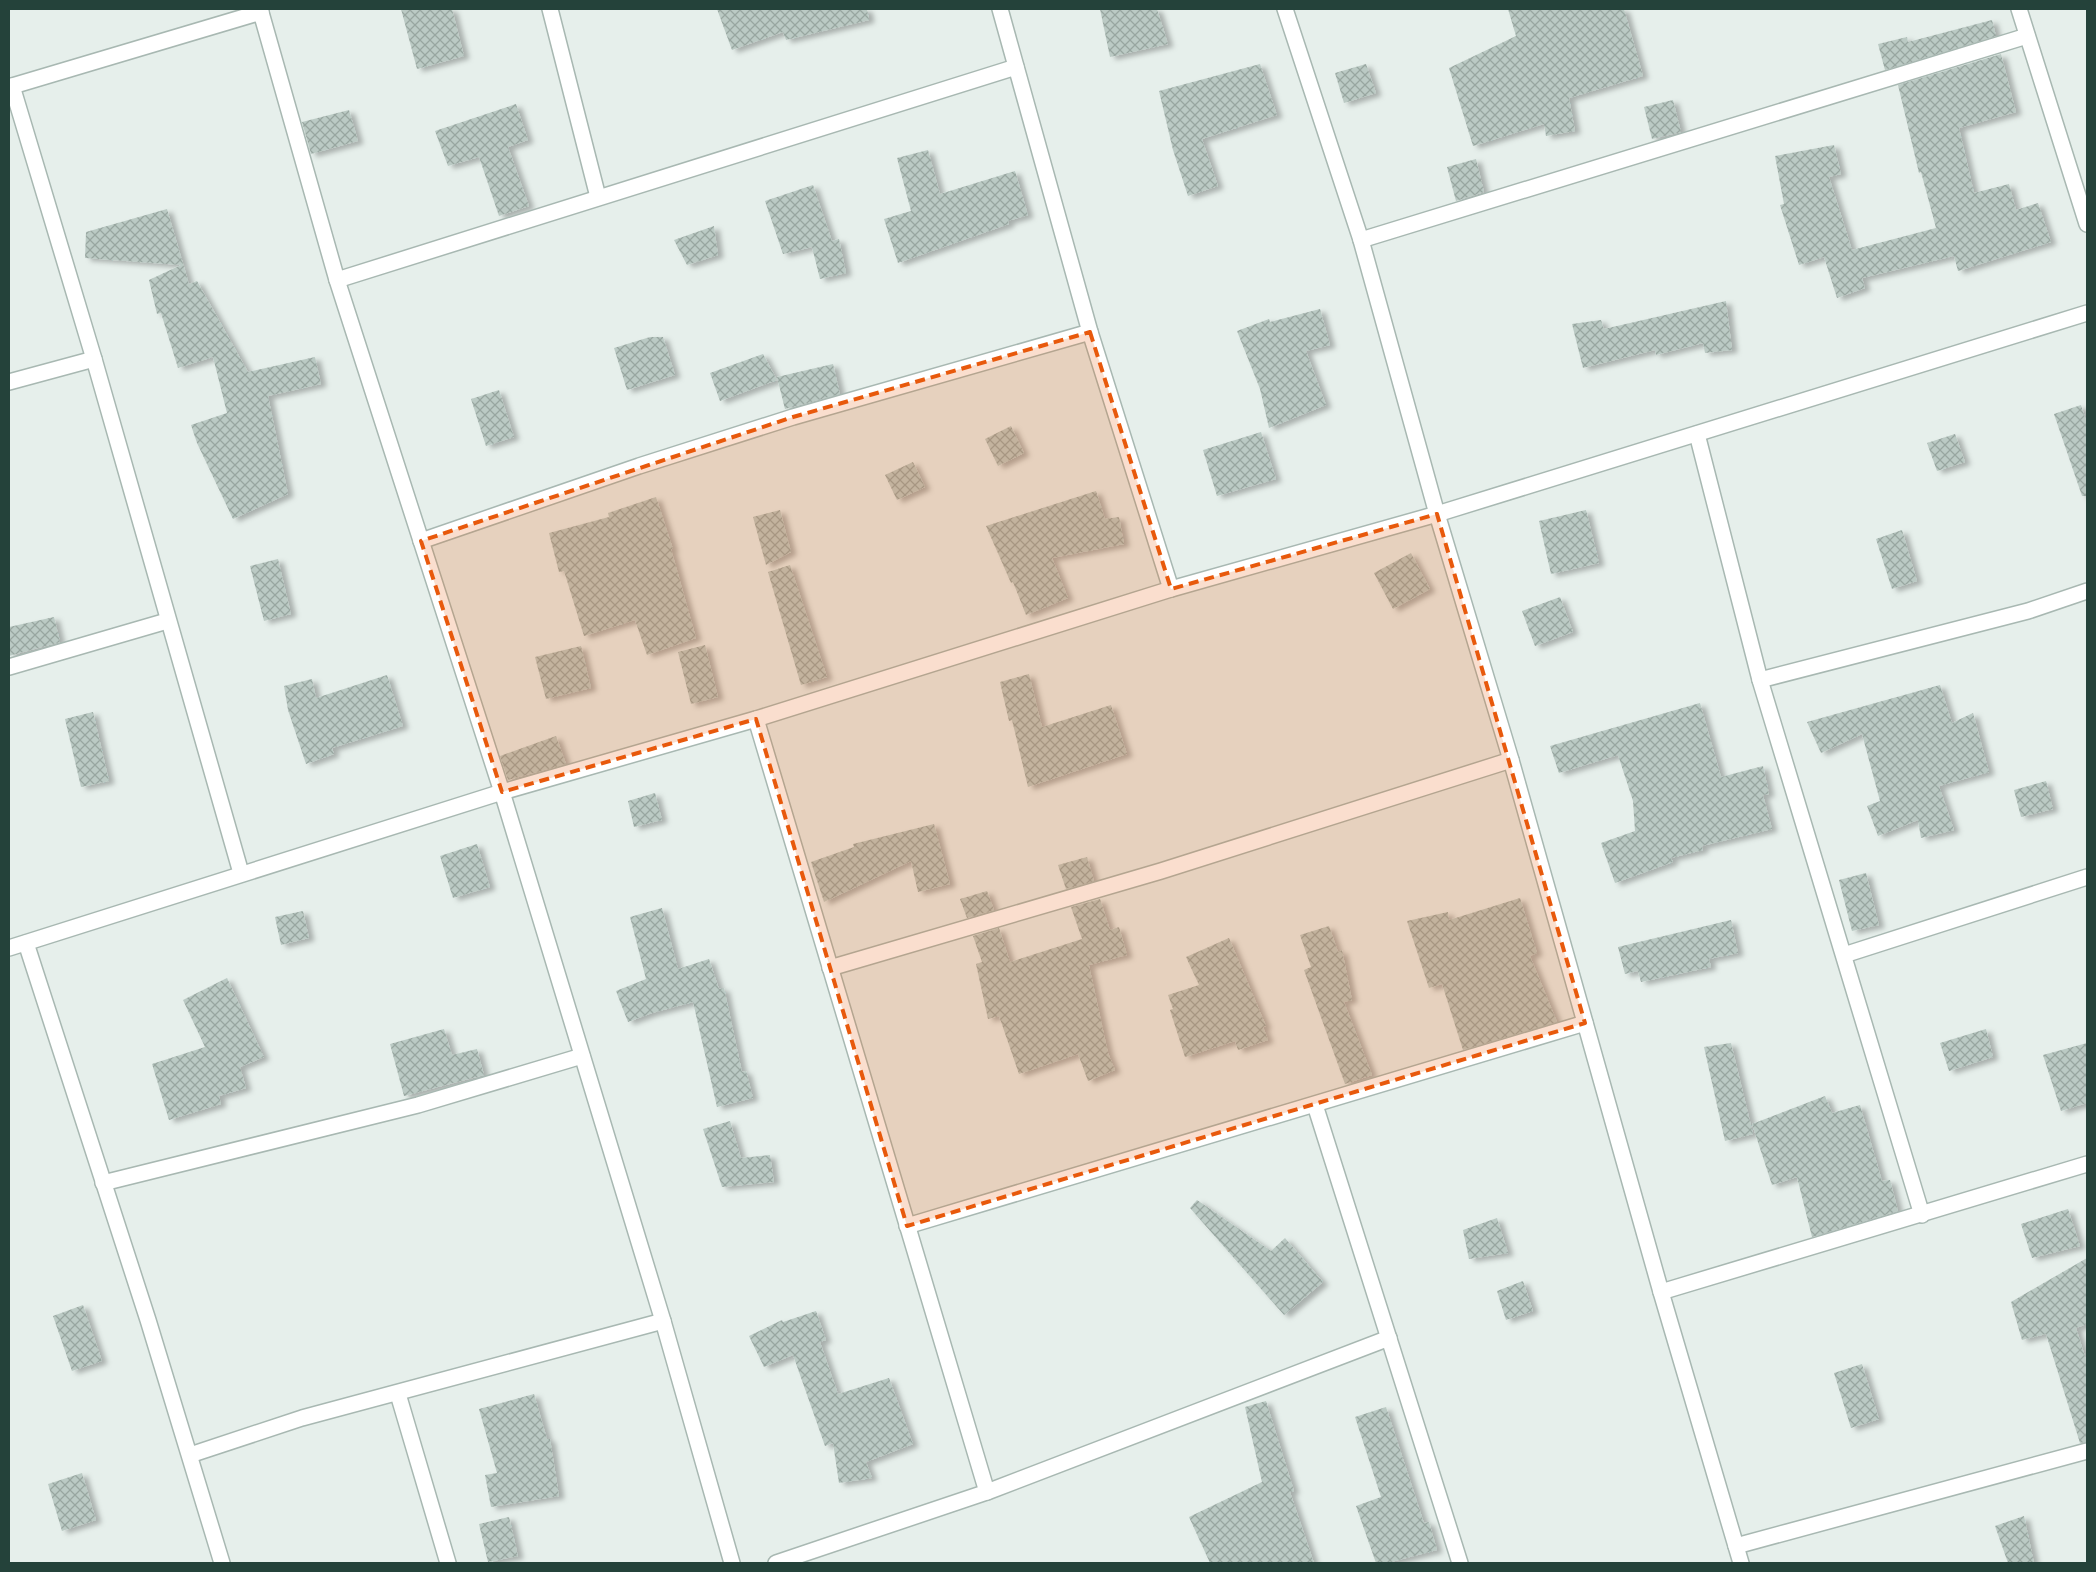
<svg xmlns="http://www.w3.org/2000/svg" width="2096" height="1572" viewBox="0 0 2096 1572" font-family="'Space Grotesk',sans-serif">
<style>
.building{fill:url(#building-cross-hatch);filter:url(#shadow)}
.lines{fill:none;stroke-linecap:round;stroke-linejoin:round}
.street-casing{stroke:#a8b8b2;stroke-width:18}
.street{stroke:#fff;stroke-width:15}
.marked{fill:#e8590c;fill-opacity:0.2;stroke:#e8590c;stroke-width:4;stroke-dasharray:10 6;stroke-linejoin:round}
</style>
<defs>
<pattern id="building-cross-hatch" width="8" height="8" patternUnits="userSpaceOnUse" patternTransform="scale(1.25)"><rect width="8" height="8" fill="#bbcac4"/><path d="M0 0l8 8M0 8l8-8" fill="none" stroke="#98a6a0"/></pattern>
<filter id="shadow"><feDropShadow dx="5.5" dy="3" stdDeviation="2.5" flood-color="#0004"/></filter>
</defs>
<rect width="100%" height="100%" fill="#e6efeb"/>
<g class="building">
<path d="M 401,9 L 452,9 L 464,56 L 417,69 Z"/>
<path d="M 717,9 L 867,9 L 869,20 L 786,40 L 783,32 L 732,50 Z"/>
<path d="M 1100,9 L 1157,9 L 1168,44 L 1110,57 Z"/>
<path d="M 1508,9 L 1624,9 L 1643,76 L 1569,98 L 1575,131 L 1546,136 L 1544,124 L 1473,146 L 1449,68 L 1516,36 Z"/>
<path d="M 1992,20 L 1996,36 L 1885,70 L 1878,44 L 1907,37 L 1908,42 Z"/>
<path d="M 2001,54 L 2016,112 L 1959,128 L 1974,193 L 2009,184 L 2016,210 L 2038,203 L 2051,242 L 1958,271 L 1954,256 L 1862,278 L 1865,288 L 1837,298 L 1824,257 L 1799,265 L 1780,205 L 1784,204 L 1775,156 L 1834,145 L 1841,174 L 1829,177 L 1852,250 L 1936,228 L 1921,172 L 1919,173 L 1898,85 Z"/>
<path d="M 1260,64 L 1277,115 L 1202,139 L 1218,186 L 1188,196 L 1173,150 L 1159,91 Z"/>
<path d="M 1366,64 L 1376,93 L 1344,103 L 1335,73 Z"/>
<path d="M 1673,100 L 1681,132 L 1652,139 L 1644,107 Z"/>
<path d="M 516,104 L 528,140 L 508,147 L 529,206 L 499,216 L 479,157 L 448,166 L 435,131 Z"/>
<path d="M 349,110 L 358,141 L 311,154 L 302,122 Z"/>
<path d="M 928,150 L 940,194 L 1015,171 L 1028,215 L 1008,221 L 1009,224 L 898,263 L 884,219 L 911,211 L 897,158 Z"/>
<path d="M 1476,159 L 1484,192 L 1456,201 L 1447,167 Z"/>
<path d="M 813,185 L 832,241 L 839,239 L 846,273 L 820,279 L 812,247 L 783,254 L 765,201 Z"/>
<path d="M 167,209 L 189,284 L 197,281 L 248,372 L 315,357 L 321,384 L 268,396 L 288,494 L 233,519 L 197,443 L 191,425 L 227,413 L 213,357 L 178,368 L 161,313 L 157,314 L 149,280 L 181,265 L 85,258 L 86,232 Z"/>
<path d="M 714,226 L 718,255 L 687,265 L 674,240 Z"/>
<path d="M 1726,301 L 1732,350 L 1705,353 L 1703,343 L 1656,355 L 1655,350 L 1583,368 L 1572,324 L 1601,320 L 1604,329 Z"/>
<path d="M 1320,309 L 1330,345 L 1306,351 L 1326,405 L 1269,428 L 1260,389 L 1237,331 L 1269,319 L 1270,322 Z"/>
<path d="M 650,337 L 663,337 L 675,375 L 627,390 L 614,348 Z"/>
<path d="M 763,354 L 777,380 L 720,401 L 710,373 Z"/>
<path d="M 833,364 L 840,394 L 785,409 L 777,377 Z"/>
<path d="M 499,390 L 514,437 L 486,446 L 471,399 Z"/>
<path d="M 2081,405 L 2087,424 L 2087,496 L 2082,496 L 2054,414 Z"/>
<path d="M 1011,426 L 1024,453 L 998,466 L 985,439 Z"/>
<path d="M 1261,432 L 1276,479 L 1217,496 L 1203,450 Z"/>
<path d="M 1955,434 L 1965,462 L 1937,471 L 1927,443 Z"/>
<path d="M 913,462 L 925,487 L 897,500 L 885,475 Z"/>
<path d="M 1096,491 L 1105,519 L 1119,517 L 1124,544 L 1052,558 L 1068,598 L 1026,615 L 1013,582 L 1011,583 L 986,526 Z"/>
<path d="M 656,497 L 673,549 L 671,549 L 696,638 L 647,655 L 635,620 L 584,636 L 564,571 L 559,572 L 549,533 L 609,517 L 608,513 Z"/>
<path d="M 780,510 L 791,552 L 766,565 L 753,517 Z"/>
<path d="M 1586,510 L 1599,563 L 1551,574 L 1539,521 Z"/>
<path d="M 1902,530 L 1917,581 L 1892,589 L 1876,539 Z"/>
<path d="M 1411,553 L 1430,589 L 1393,609 L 1374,573 Z"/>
<path d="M 278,559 L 291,614 L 264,621 L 250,566 Z"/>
<path d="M 790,565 L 827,677 L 801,685 L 768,572 Z"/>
<path d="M 1560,597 L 1573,632 L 1535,646 L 1522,611 Z"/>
<path d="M 54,617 L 60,642 L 9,656 L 9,627 Z"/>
<path d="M 705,645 L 718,697 L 691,704 L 678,652 Z"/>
<path d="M 581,646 L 591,688 L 546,699 L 535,657 Z"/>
<path d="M 1029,674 L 1042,727 L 1111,705 L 1127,754 L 1028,787 L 1012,720 L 1009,721 L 1000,682 Z"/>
<path d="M 387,675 L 403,726 L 332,748 L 334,754 L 306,764 L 288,710 L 284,686 L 312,679 L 316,698 Z"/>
<path d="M 1940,685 L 1952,723 L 1973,713 L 1989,772 L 1939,786 L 1954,830 L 1921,838 L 1918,820 L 1878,836 L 1867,806 L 1880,801 L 1862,734 L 1821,753 L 1807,722 Z"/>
<path d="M 1700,703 L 1721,777 L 1763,766 L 1769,794 L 1763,795 L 1772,829 L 1702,846 L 1703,850 L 1671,858 L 1673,862 L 1615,883 L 1601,843 L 1635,831 L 1633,801 L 1618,755 L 1559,773 L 1550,746 Z"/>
<path d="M 93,712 L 109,781 L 81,787 L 65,719 Z"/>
<path d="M 556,736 L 566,764 L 508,780 L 500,756 Z"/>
<path d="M 2046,781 L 2053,809 L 2021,817 L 2014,790 Z"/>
<path d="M 655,793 L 662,820 L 634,827 L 628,801 Z"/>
<path d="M 934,824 L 950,884 L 918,892 L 911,861 L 824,902 L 811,862 L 854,847 L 853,844 Z"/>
<path d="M 477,844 L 490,887 L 453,898 L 440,856 Z"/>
<path d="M 1087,857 L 1094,881 L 1066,889 L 1058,865 Z"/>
<path d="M 1866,873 L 1879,925 L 1852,931 L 1839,880 Z"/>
<path d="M 987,891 L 994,910 L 967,918 L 960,899 Z"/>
<path d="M 1520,898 L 1537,953 L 1530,956 L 1557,1022 L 1463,1050 L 1442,984 L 1429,988 L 1407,921 L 1448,912 L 1449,920 Z"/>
<path d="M 1100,899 L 1110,930 L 1119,927 L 1127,955 L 1089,965 L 1088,961 L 1108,1053 L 1115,1070 L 1088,1081 L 1078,1054 L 1019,1074 L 999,1016 L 988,1019 L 976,964 L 982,962 L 973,936 L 999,928 L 1010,962 L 1082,939 L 1071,907 Z"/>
<path d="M 662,908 L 678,969 L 709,959 L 719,989 L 724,988 L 742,1072 L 746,1071 L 753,1098 L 717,1107 L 693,1002 L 652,1013 L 628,1022 L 616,991 L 646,979 L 630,917 Z"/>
<path d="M 303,911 L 309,938 L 281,945 L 275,917 Z"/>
<path d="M 1731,920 L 1738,953 L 1709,959 L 1711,967 L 1641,982 L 1638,971 L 1625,974 L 1618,947 Z"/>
<path d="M 1329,926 L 1338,952 L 1342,950 L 1352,1000 L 1344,1002 L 1372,1075 L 1345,1084 L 1304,970 L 1311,967 L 1300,935 Z"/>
<path d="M 1229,938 L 1266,1026 L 1263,1027 L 1268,1040 L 1238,1050 L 1235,1041 L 1185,1057 L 1170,1010 L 1173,1009 L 1168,995 L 1199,985 L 1186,957 Z"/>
<path d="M 227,978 L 264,1057 L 240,1067 L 246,1088 L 219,1096 L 221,1104 L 169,1120 L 152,1064 L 205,1047 L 183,1000 Z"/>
<path d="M 444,1029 L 452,1055 L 477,1049 L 484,1075 L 404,1096 L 390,1044 Z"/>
<path d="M 1986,1029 L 1993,1057 L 1949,1071 L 1940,1043 Z"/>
<path d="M 1731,1043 L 1753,1134 L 1725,1141 L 1704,1047 Z"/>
<path d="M 2087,1043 L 2087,1103 L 2061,1111 L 2043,1055 Z"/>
<path d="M 1825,1096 L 1832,1113 L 1860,1105 L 1882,1181 L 1890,1180 L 1898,1211 L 1812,1237 L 1797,1177 L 1772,1185 L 1752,1124 Z"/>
<path d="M 730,1121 L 741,1158 L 770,1155 L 774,1182 L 722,1187 L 703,1129 Z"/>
<path d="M 1197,1200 L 1271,1251 L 1285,1238 L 1323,1282 L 1284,1315 L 1190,1208 Z"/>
<path d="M 2068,1209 L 2080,1246 L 2032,1258 L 2021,1224 Z"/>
<path d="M 1497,1218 L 1508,1253 L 1469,1259 L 1463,1230 Z"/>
<path d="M 2087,1258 L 2087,1324 L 2076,1328 L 2087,1363 L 2087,1442 L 2080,1443 L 2046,1334 L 2022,1340 L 2011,1302 Z"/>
<path d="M 1523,1281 L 1533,1311 L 1506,1320 L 1497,1291 Z"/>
<path d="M 83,1305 L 102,1361 L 72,1371 L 53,1316 Z"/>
<path d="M 816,1311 L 826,1340 L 820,1342 L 838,1394 L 889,1378 L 913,1444 L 866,1462 L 872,1478 L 839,1483 L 833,1443 L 825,1446 L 793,1355 L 764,1367 L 749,1336 L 782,1320 L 783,1322 Z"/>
<path d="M 1862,1364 L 1879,1419 L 1851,1428 L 1834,1373 Z"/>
<path d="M 534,1394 L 547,1439 L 550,1439 L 559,1496 L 491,1507 L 485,1475 L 497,1473 L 479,1409 Z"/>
<path d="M 1266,1401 L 1294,1491 L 1290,1492 L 1314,1563 L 1210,1563 L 1189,1517 L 1262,1482 L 1245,1407 Z"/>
<path d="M 1386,1407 L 1424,1523 L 1429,1522 L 1437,1550 L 1387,1563 L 1376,1563 L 1356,1506 L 1381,1497 L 1355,1417 Z"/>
<path d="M 82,1473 L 96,1520 L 62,1531 L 48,1484 Z"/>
<path d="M 2024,1516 L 2034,1563 L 2008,1563 L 1995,1526 Z"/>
<path d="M 509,1517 L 518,1556 L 488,1562 L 479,1524 Z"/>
</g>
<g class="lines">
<defs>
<g id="street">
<path d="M 260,9 L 337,280 L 502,792 L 663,1321 L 732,1563"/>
<path d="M 550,9 L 598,197"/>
<path d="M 1000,9 L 1090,332 L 1171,589"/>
<path d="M 1285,9 L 1361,240 L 1437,514 L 1511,760 L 1661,1292 L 1741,1563"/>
<path d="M 2019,9 L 2087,224"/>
<path d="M 12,86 L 94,359 L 241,873"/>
<path d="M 9,87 L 261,12"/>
<path d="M 1361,240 L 2027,36"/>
<path d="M 337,280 L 1016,67"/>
<path d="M 9,382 L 94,359"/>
<path d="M 1697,434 L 1760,680 L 1922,1215"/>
<path d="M 421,541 L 639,466 L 793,417 L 1090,332"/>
<path d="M 9,667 L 167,621"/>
<path d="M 1760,680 L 2028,611 L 2087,591"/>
<path d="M 756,719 L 987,1492"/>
<path d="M 26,943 L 148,1320 L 222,1563"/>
<path d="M 9,948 L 502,792 L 756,719 L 1171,589 L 1437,514 L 2087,313"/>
<path d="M 1844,955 L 2087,877"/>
<path d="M 830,968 L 1161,871 L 1511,760"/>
<path d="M 1315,1105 L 1460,1563"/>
<path d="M 103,1183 L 418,1105 L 582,1056"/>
<path d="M 907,1226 L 1585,1023"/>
<path d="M 1661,1292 L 2087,1164"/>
<path d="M 398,1394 L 448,1563"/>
<path d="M 190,1455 L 302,1418 L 663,1321"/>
<path d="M 1736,1546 L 2087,1451"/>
<path d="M 776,1563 L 987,1492 L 1389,1338"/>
</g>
</defs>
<use href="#street" class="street-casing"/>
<use href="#street" class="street"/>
</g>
<path class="marked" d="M 1090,332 L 1171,589 L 1437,514 L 1585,1023 L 907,1226 L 756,719 L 502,792 L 421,541 L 793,417 Z"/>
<rect width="2096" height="1572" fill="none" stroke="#24423a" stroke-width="20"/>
</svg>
